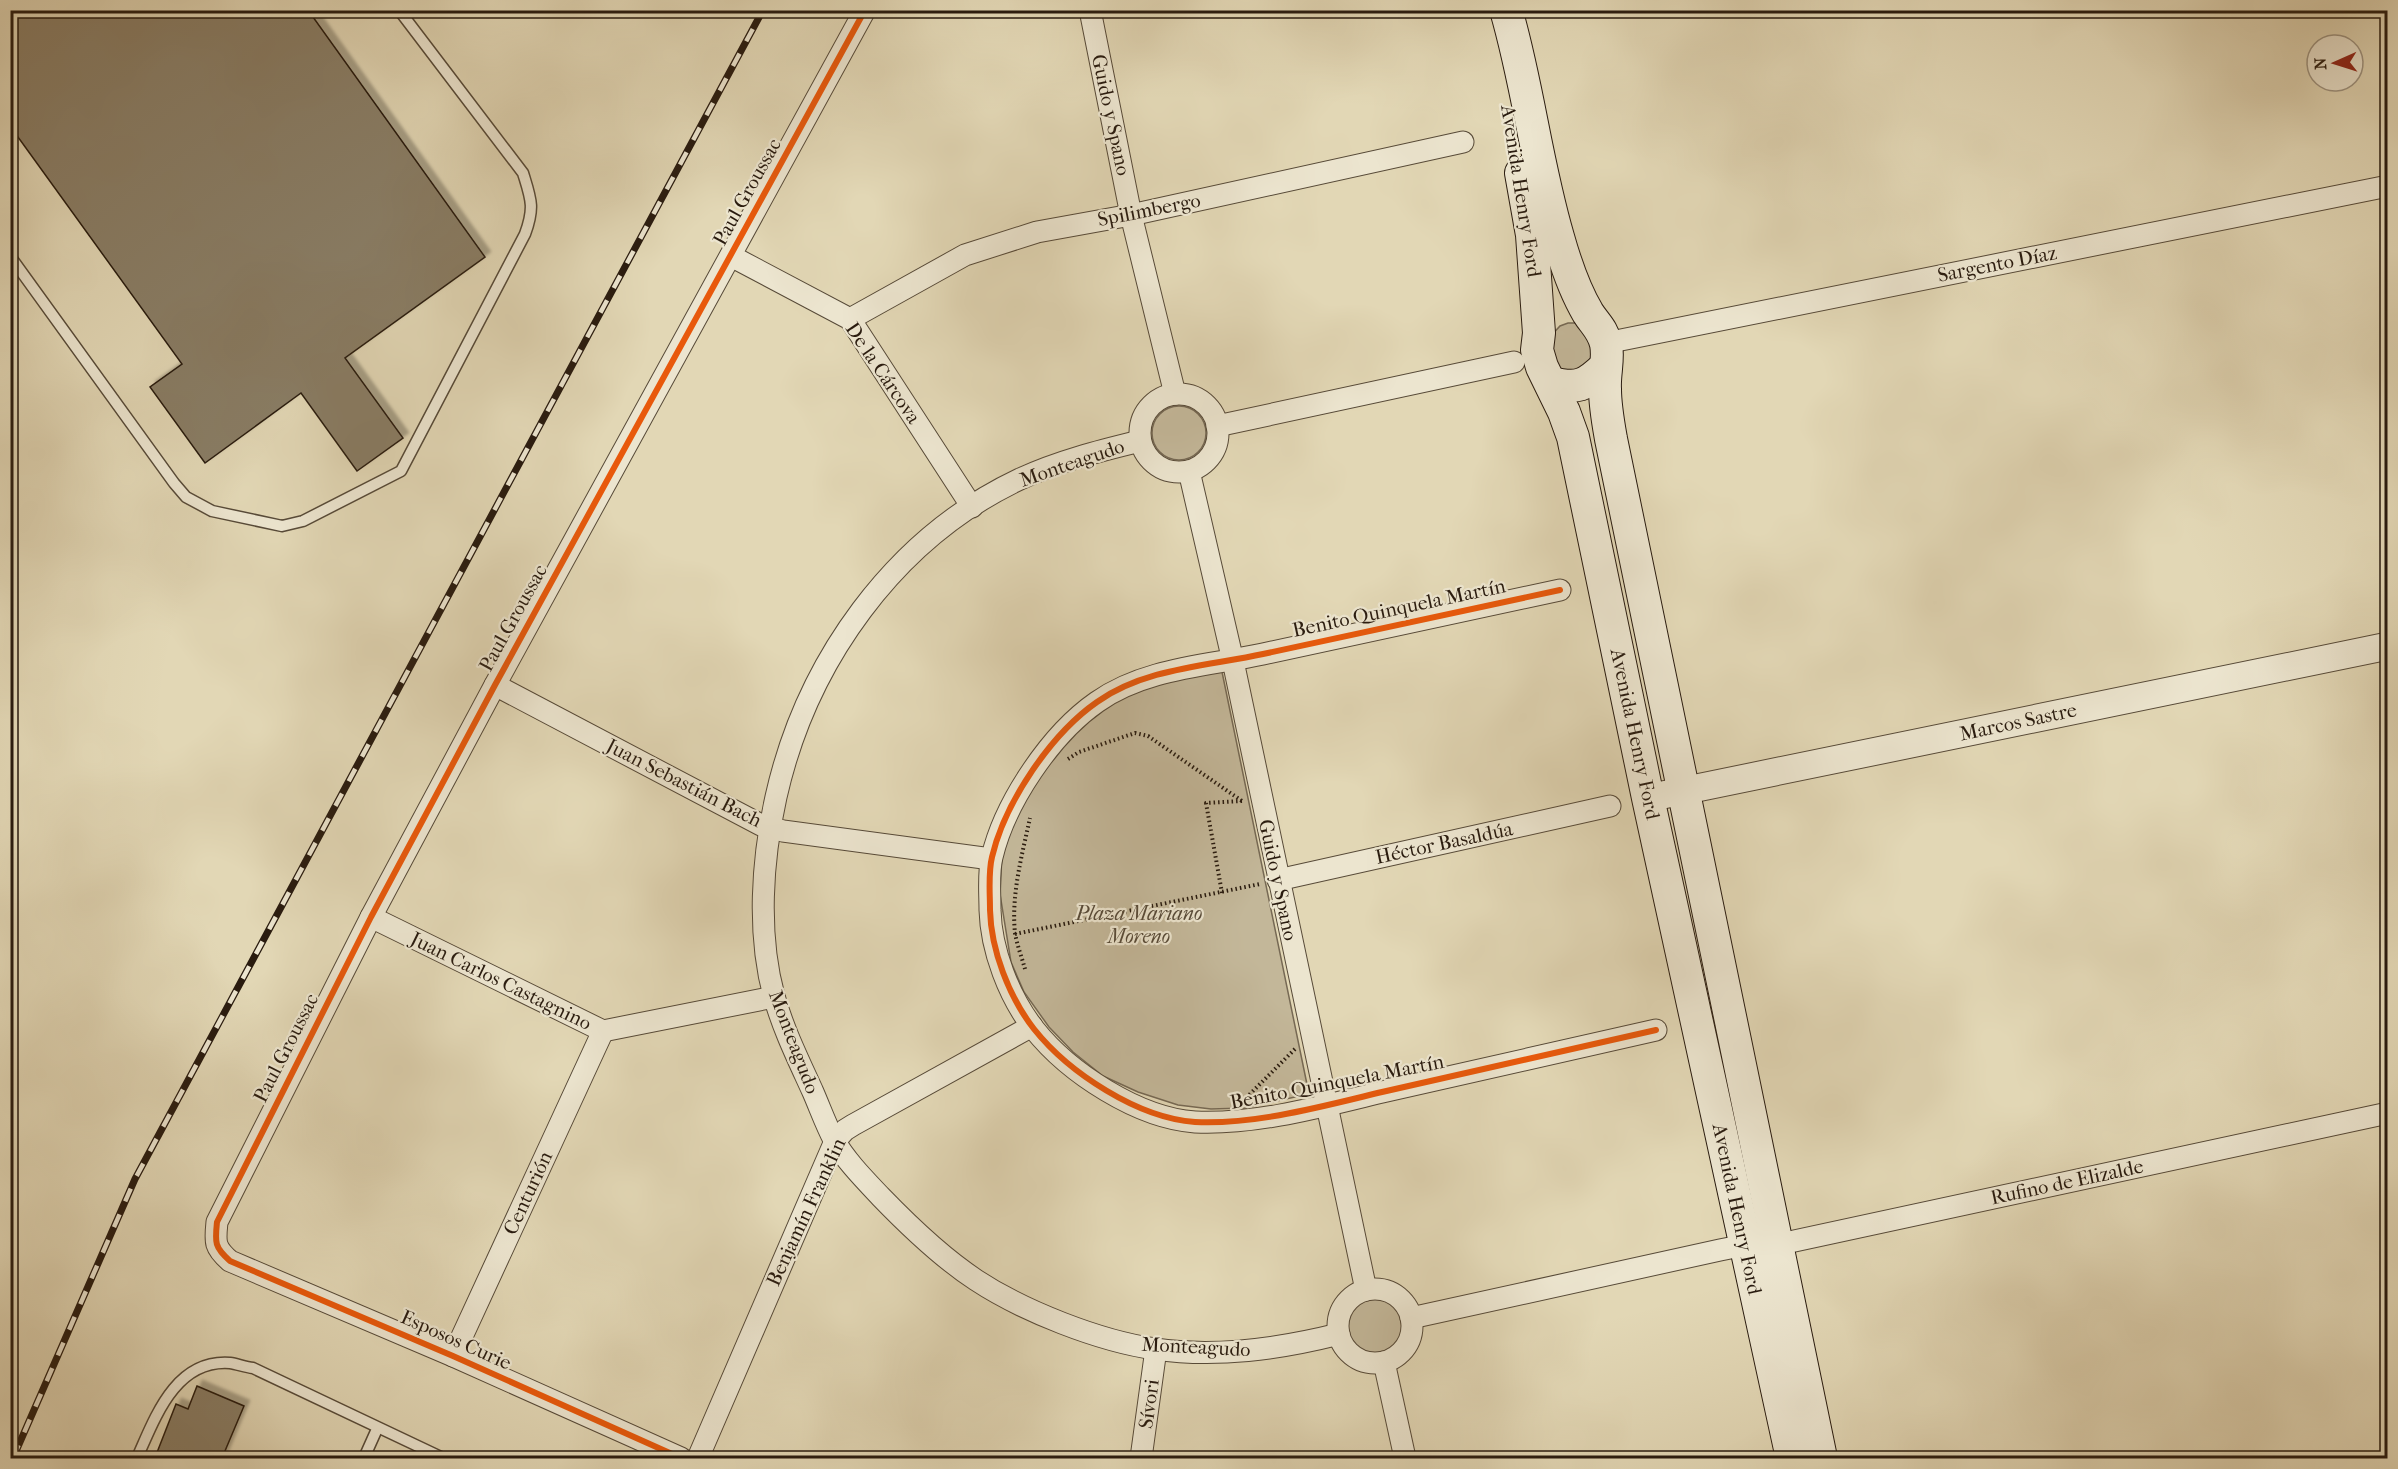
<svg xmlns="http://www.w3.org/2000/svg" width="2398" height="1469" viewBox="0 0 2398 1469" font-family="'IM FELL French Canon',serif">
<style>
.green{fill:#c3b799;stroke:#766954;stroke-width:1.5}
.building{fill:#897d65;stroke:#291b0f;stroke-width:1.5;filter:url(#shadow)}
.lines{fill:none;stroke-linecap:round;stroke-linejoin:round}
.service-casing{stroke:#574a38;stroke-width:13}
.minor-casing{stroke:#574a38;stroke-width:23}
.tertiary-casing{stroke:#574a38;stroke-width:29}
.secondary-casing{stroke:#291b0f;stroke-width:34}
.path{stroke:#291b0f;stroke-width:4;stroke-dasharray:1.5 3;stroke-linecap:butt}
.service{stroke:#ece5cf;stroke-width:10}
.minor{stroke:#ece5cf;stroke-width:21}
.tertiary{stroke:#ece5cf;stroke-width:27}
.secondary{stroke:#ece5cf;stroke-width:32}
.rail-casing{stroke:#291b0f;stroke-width:7}
.rail{stroke:#ece5cf;stroke-width:4.5;stroke-dasharray:14;stroke-linecap:butt}
.cycleway-casing{stroke:#ece5cf;stroke-width:10}
.cycleway{stroke:#e8590c;stroke-width:6}
.labels{text-anchor:middle;dominant-baseline:central;stroke-width:4.5;stroke-linejoin:round;paint-order:stroke}
.street-label{font-size:20px;fill:#291b0f;stroke:#ece5cf}
.park-label{font-size:20px;font-style:italic;fill:#574a38;stroke:#ece5cf}
</style>
<defs>
<filter id="shadow"><feDropShadow dx="5.5" dy="-5.5" stdDeviation="1.5" flood-color="#0004"/></filter>
</defs>
<rect width="100%" height="100%" fill="#e2d7b5"/>
<filter id="stains"><feTurbulence type="fractalNoise" baseFrequency=".00333" numOctaves="4"/><feColorMatrix values="0 0 0 0 .2 0 0 0 0 .09 0 0 0 0 .02 0 0 0 .5 -.17"/></filter>
<radialGradient id="worn" r=".72"><stop offset=".6" stop-color="#630" stop-opacity="0"/><stop offset="1" stop-color="#630" stop-opacity=".3"/></radialGradient>
<g class="green">
<path d="M 1568,323 L 1577,323 L 1599,346 L 1582,374 L 1557,370 L 1549,338 L 1560,326 Z"/>
<circle cx="1179" cy="433" r="27"/>
<path d="M 1221,667 L 1309,1094 L 1245,1108 L 1211,1109 L 1178,1105 L 1138,1092 L 1103,1076 L 1073,1052 L 1049,1027 L 1024,992 L 1011,962 L 1000,894 L 1002,854 L 1014,816 L 1054,750 L 1124,692 Z"/>
<circle cx="1375" cy="1326" r="27"/>
</g>
<g class="building">
<path d="M 10,10 L 308,10 L 485,257 L 345,358 L 403,438 L 357,471 L 301,393 L 205,463 L 150,387 L 182,364 L 10,126 Z"/>
<path d="M 197,1386 L 244,1406 L 222,1458 L 165,1458 L 156,1455 L 176,1404 L 188,1409 Z"/>
</g>
<g class="lines">
<defs>
<g id="service">
<path d="M 10,256 L 174,483 L 186,497 L 212,511 L 282,526 L 303,521 L 401,471 L 525,234 C 535,207 531,199 523,173 L 399,10"/>
<path d="M 137,1458 C 155,1418 175,1359 230,1363 C 237,1364 245,1367 253,1368 L 443,1458"/>
<path d="M 364,1458 L 377,1429"/>
</g>
<g id="minor">
<path d="M 1090,10 L 1131,215 L 1175,394"/>
<path d="M 731,256 L 850,319 L 972,507"/>
<path d="M 850,319 L 965,255 L 1037,232 L 1131,215 L 1463,142"/>
<path d="M 1606,343 L 2388,186"/>
<circle cx="1179" cy="433" r="39"/>
<path d="M 1217,426 L 1514,362"/>
<path d="M 1140,441 C 1099,451 1059,461 1020,479 C 893,539 806,663 776,797 C 762,860 757,933 774,996 C 783,1029 799,1061 813,1092 C 820,1108 826,1125 834,1140 C 846,1161 865,1180 881,1197 C 910,1227 941,1257 976,1280 C 1023,1311 1099,1341 1155,1349 C 1217,1358 1279,1349 1339,1334"/>
<path d="M 1189,471 L 1233,661 L 1366,1290"/>
<path d="M 1560,590 C 1461,612 1362,633 1263,654 C 1208,666 1145,668 1097,702 C 1051,734 1005,802 992,857 C 988,873 990,892 990,910 C 991,950 1009,997 1034,1029 C 1069,1073 1138,1118 1195,1122 C 1255,1125 1324,1106 1382,1092 C 1473,1072 1564,1051 1656,1030"/>
<path d="M 495,685 L 761,825 L 783,831 L 991,859"/>
<path d="M 1278,880 L 1610,806"/>
<path d="M 371,917 L 603,1031 L 774,997"/>
<circle cx="1375" cy="1326" r="37"/>
<path d="M 1411,1318 L 1720,1250 L 1745,1245 L 1776,1245 L 2388,1113"/>
<path d="M 453,1356 L 603,1031"/>
<path d="M 1384,1362 L 1405,1458"/>
<path d="M 681,1458 L 453,1356 L 230,1261 C 214,1247 215,1242 217,1222 L 371,917 L 495,685 L 865,10"/>
<path d="M 698,1458 L 835,1141 L 845,1130 L 853,1125 L 1032,1026"/>
<path d="M 1141,1458 L 1156,1349"/>
</g>
<path id="tertiary" d="M 1648,798 L 2388,646"/>
<g id="secondary">
<path d="M 1506,10 C 1528,85 1536,163 1558,237 C 1565,262 1575,291 1588,313 C 1595,324 1603,330 1606,344 C 1609,359 1604,374 1605,389 C 1605,406 1608,422 1611,439 L 1821,1458"/>
<path d="M 1521,173 L 1532,235 L 1539,333 L 1537,350 L 1542,367 L 1564,412 L 1573,437 L 1648,798 L 1792,1458"/>
<path d="M 1551,383 C 1578,389 1585,386 1605,367"/>
</g>
</defs>
<use href="#service" class="service-casing"/>
<use href="#minor" class="minor-casing"/>
<use href="#tertiary" class="tertiary-casing"/>
<use href="#secondary" class="secondary-casing"/>
<g class="path">
<path d="M 1068,759 L 1079,752 L 1135,733 L 1148,736 L 1242,801"/>
<path d="M 1222,893 L 1206,803 L 1242,801"/>
<path d="M 1015,934 L 1260,884"/>
<path d="M 1025,969 C 1022,958 1017,945 1015,933 C 1011,895 1022,855 1030,818"/>
<path d="M 1243,1101 L 1295,1049"/>
</g>
<use href="#service" class="service"/>
<use href="#minor" class="minor"/>
<use href="#tertiary" class="tertiary"/>
<use href="#secondary" class="secondary"/>
<defs>
<path id="rail" d="M 13,1458 L 135,1179 L 763,10"/>
</defs>
<use href="#rail" class="rail-casing"/>
<use href="#rail" class="rail"/>
<defs>
<g id="cycleway">
<path d="M 1560,590 C 1461,612 1362,633 1263,654 C 1208,666 1145,668 1097,702 C 1051,734 1005,802 992,857 C 988,873 990,892 990,910 C 991,950 1009,997 1034,1029 C 1069,1073 1138,1118 1195,1122 C 1255,1125 1324,1106 1382,1092 C 1473,1072 1564,1051 1656,1030"/>
<path d="M 681,1458 L 453,1356 L 230,1261 C 214,1247 215,1242 217,1222 L 371,917 L 495,685 L 865,10"/>
</g>
</defs>
<use href="#cycleway" class="cycleway-casing"/>
<use href="#cycleway" class="cycleway"/>
</g>
<g class="labels">
<g class="street-label">
<text transform="translate(1111 115) rotate(78)">Guido y Spano</text>
<text transform="translate(1521 191) rotate(81)">Avenida Henry Ford</text>
<text transform="translate(747 192) rotate(-61)">Paul Groussac</text>
<text transform="translate(1149 210) rotate(-11)">Spilimbergo</text>
<text transform="translate(1997 264) rotate(-11)">Sargento Díaz</text>
<text transform="translate(883 373) rotate(56)">De la Cárcova</text>
<text transform="translate(1072 463) rotate(-19)">Monteagudo</text>
<text transform="translate(1399 608) rotate(-12)">Benito Quinquela Martín</text>
<text transform="translate(513 618) rotate(-61)">Paul Groussac</text>
<text transform="translate(2018 722) rotate(-12)">Marcos Sastre</text>
<text transform="translate(1635 734) rotate(78)">Avenida Henry Ford</text>
<text transform="translate(684 783) rotate(27)">Juan Sebastián Bach</text>
<text transform="translate(1444 843) rotate(-12)">Héctor Basaldúa</text>
<text transform="translate(1278 880) rotate(78)">Guido y Spano</text>
<text transform="translate(501 981) rotate(26)">Juan Carlos Castagnino</text>
<text transform="translate(794 1042) rotate(69)">Monteagudo</text>
<text transform="translate(286 1048) rotate(-63)">Paul Groussac</text>
<text transform="translate(1337 1082) rotate(-11)">Benito Quinquela Martín</text>
<text transform="translate(2067 1182) rotate(-12)">Rufino de Elizalde</text>
<text transform="translate(528 1193) rotate(-65)">Centurión</text>
<text transform="translate(1737 1209) rotate(78)">Avenida Henry Ford</text>
<text transform="translate(806 1212) rotate(-65)">Benjamín Franklin</text>
<text transform="translate(456 1340) rotate(24)">Esposos Curie</text>
<text transform="translate(1196 1347) rotate(3)">Monteagudo</text>
<text transform="translate(1149 1404) rotate(-82)">Sívori</text>
</g>
<g class="park-label">
<text x="1139" y="913">Plaza Mariano<tspan x="1139" dy="23">Moreno</tspan></text>
</g>
</g>
<rect width="2398" height="1469" fill="none" stroke="#e2d7b5" stroke-width="36"/>
<rect x="12" y="12" width="2374" height="1445" fill="none" stroke="#291b0f" stroke-width="3"/>
<rect x="18" y="18" width="2362" height="1433" fill="none" stroke="#291b0f" stroke-width="1.5"/>
<g transform="translate(2335 63) rotate(267)"><circle r="28" fill="#ece5cf" stroke="#9e9482" stroke-width="1.5"/>
<path d="M0-4.5L10 22L0 15L-10 22Z" fill="#8f2418"/>
<text y="-9" font-size="16" font-weight="bold" text-anchor="middle" fill="#291b0f">N</text>
</g>
<rect width="100%" height="100%" filter="url(#stains)"/>
<rect width="100%" height="100%" fill="url(#worn)"/>
</svg>
